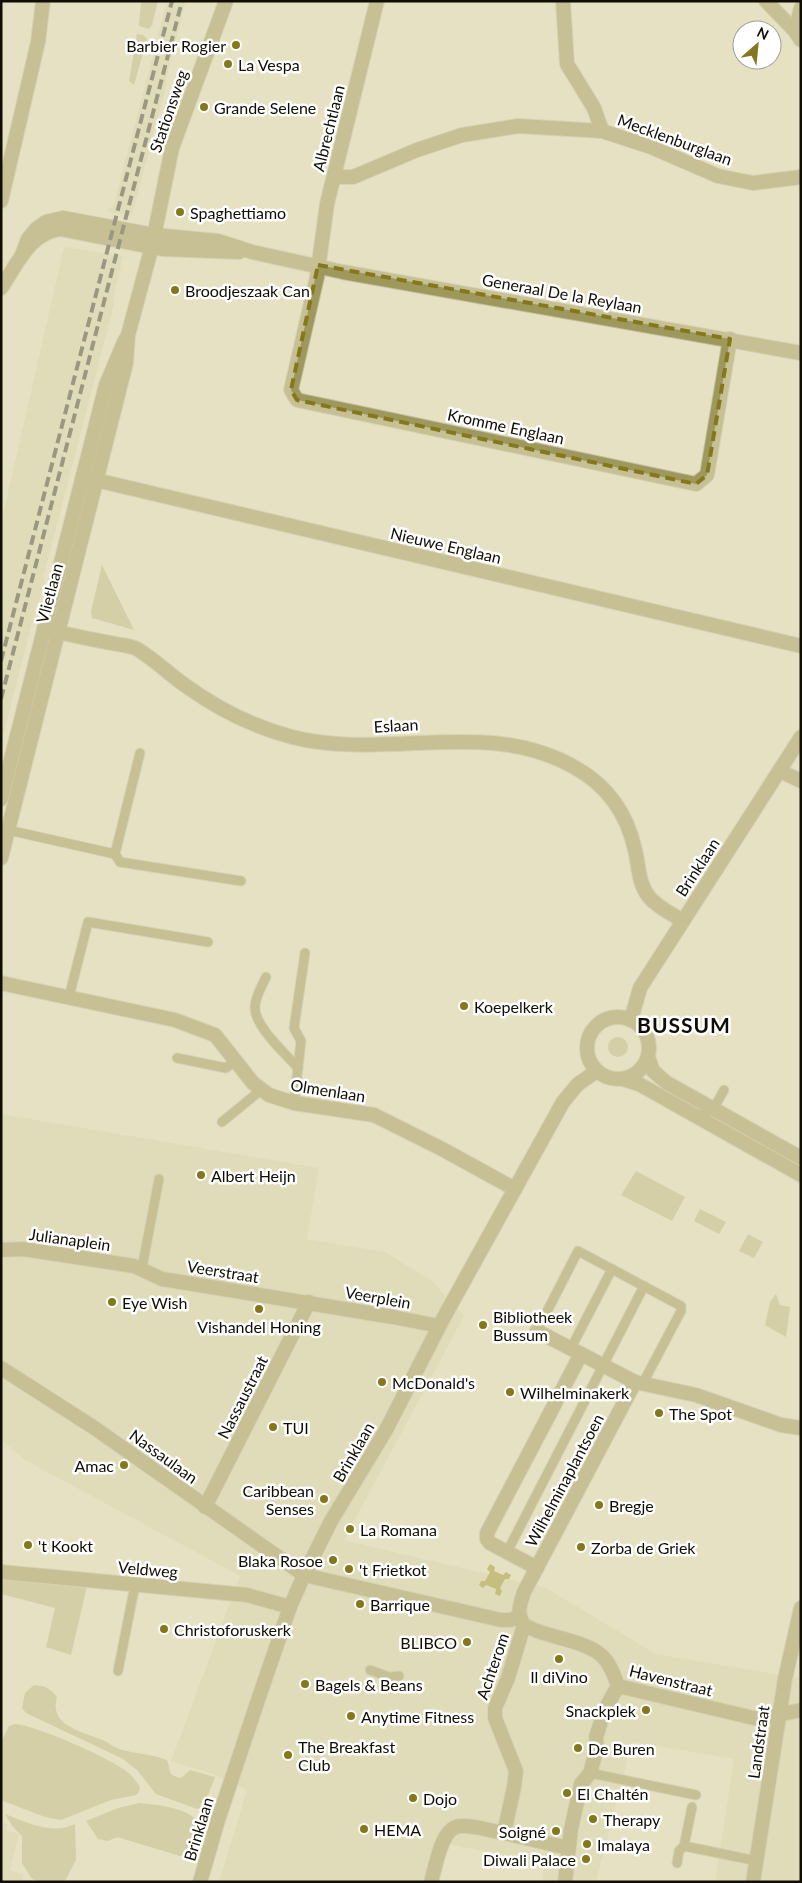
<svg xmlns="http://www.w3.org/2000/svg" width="802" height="1883" viewBox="0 0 802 1883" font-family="Lato,sans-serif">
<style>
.built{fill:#dad6b0}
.green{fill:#bfb983}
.water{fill:#9f922c}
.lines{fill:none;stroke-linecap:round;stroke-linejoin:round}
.service-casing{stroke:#c3bfa4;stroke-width:11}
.pedestrian-casing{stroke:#c3bfa4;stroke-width:16}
.minor-casing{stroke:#c3bfa4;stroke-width:16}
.tertiary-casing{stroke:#c3bfa4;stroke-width:16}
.service{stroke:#9f985c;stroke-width:9}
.pedestrian{stroke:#9f985c;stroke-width:14}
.minor{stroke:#9f985c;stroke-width:14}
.tertiary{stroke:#9f985c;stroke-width:14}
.rail{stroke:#423f31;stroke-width:4;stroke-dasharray:10 5;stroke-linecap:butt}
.marked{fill:none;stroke:#83781c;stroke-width:4;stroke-dasharray:10 6;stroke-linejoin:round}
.poi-dot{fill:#83781c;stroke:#fff;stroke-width:2}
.labels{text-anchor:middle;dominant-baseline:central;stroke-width:5;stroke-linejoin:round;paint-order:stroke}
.poi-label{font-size:16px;fill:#0f0d04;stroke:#fff;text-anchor:start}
.street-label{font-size:16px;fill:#0f0d04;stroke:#fff}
.district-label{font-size:21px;font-weight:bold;letter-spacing:1px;fill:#0f0d04;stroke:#fff}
</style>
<rect width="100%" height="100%" fill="#e5e1c2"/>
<g class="built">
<path d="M 167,1 L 186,1 L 165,83 L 167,82 L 132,216 L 108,212 L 109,207 L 113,208 Z"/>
<path d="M 64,247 L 123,256 L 113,300 L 115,301 L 44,575 L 45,586 L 37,604 L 1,744 L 1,523 Z"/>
<path d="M 1,1114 L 319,1168 L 307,1239 L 385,1252 L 432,1281 L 464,1316 L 344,1540 L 546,1588 L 656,1654 L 801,1678 L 801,1882 L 715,1882 L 734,1759 L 632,1742 L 596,1882 L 542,1882 L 545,1863 L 438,1842 L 426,1882 L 219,1882 L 247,1790 L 213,1774 L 171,1761 L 240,1576 L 25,1460 L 1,1440 Z"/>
<path d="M 1,1822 L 8,1824 L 6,1830 L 19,1834 L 10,1870 L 24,1875 L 22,1882 L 1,1882 Z"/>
</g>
<g class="green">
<path d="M 141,1 L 158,1 L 152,25 L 149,29 L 139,26 Z"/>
<path d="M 137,34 L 143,35 L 147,39 L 134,85 L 129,81 Z"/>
<path d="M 102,565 L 134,630 L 92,618 L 91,611 Z"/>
<circle cx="618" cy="1047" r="10"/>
<path d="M 636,1171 L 685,1197 L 672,1221 L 621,1195 Z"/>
<path d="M 700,1209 L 726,1222 L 719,1234 L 694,1221 Z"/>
<path d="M 748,1234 L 763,1242 L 754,1258 L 739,1251 Z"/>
<path d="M 776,1294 L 780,1305 L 790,1307 L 786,1337 L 765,1325 L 770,1302 Z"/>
<path d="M 1,1574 L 88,1582 L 71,1655 L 46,1647 L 55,1608 L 1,1594 Z"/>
<path d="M 34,1685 C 45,1686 50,1688 57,1697 C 48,1727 85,1732 105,1741 C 110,1744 116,1748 122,1750 C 137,1754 152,1754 167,1760 C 171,1771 167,1775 181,1778 L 190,1770 L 215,1777 L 203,1808 L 197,1809 L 156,1794 L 137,1770 L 123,1759 L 26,1713 L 22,1708 L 25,1693 Z"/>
<path d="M 15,1724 C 38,1726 113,1759 130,1774 C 134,1778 137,1783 140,1787 L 139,1792 L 136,1795 L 111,1800 L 61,1820 L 45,1817 L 3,1801 L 1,1798 L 1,1742 L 9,1726 Z"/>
<path d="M 140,1803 C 157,1805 187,1807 198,1822 L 188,1855 L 180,1856 L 117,1837 L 108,1841 L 98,1839 L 86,1821 L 118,1808 Z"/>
<path d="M 5,1814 C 28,1823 52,1835 75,1824 L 76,1860 L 65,1881 L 41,1882 L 32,1879 L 22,1863 L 22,1836 L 13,1827 Z"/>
</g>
<path class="water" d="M 490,1564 L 495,1567 L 494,1571 L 503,1575 L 506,1572 L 511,1575 L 509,1579 L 505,1579 L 500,1588 L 502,1591 L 500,1596 L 495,1594 L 496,1589 L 486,1585 L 483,1588 L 479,1585 L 481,1581 L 485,1581 L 490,1572 L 487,1569 Z"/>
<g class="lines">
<defs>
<g id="service">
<path d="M 8,830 L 115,854 L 140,753"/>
<path d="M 115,854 L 120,862 L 241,881"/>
<path d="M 266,977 C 262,986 255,997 255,1007 C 254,1026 286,1054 298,1068"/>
<path d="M 69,997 L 88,922 L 208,942"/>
<path d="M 177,1058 L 226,1068 L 236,1060"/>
<path d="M 294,1103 L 301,1041 L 294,1028 L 305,953"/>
<path d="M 695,1114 C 712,1118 717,1102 724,1090"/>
<path d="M 222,1122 L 261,1090"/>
<path d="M 142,1268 L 159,1179"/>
<path d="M 537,1331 L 578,1251 L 681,1306 L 681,1311 L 643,1383"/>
<path d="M 571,1348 L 612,1269"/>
<path d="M 507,1552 L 644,1286"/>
<path d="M 370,1670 L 389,1677 L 399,1676"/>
<path d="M 118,1671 L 135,1585"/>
<path d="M 590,1773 L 696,1795"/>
<path d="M 684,1846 L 692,1807"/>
<path d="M 677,1863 L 679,1851 L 684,1846 L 757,1861"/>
</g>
<g id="pedestrian">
<path d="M 780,771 L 801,781"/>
<path d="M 162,1279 L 393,1317"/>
<path d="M 1,1368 L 93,1427 L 304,1575 L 501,1620 L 510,1620 L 519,1617"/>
<path d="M 205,1507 L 309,1302"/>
<path d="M 504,1833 L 568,1848"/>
</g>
<g id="minor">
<path d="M 377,1 L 327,204 L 317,277 L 291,390 L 297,400 L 696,484 L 707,475 L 730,339"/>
<path d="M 563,1 L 567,64 L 594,108 L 602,131"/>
<path d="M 766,1 L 795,31 L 801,40"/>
<path d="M 795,31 L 801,8"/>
<path d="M 334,177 L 353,177 L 417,150 L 462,135 L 518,126 L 602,131 L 651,147 L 718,176 L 753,183 L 801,177"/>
<path d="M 83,477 L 801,646"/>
<path d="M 44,629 C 66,634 89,639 111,643 C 119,645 130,645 137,649 C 154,659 169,674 186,686 C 218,709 254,727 292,737 C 385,761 486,717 574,767 C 607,785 627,813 635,850 C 639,866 638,883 649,897 C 657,907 672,914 683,921"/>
<path d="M 1,799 L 106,385 L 125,340"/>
<path d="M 1,858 L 126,363 L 128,335 L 152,246 L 172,148 L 226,1"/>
<path d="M 1,983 L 175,1020 L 215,1035 L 253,1083 L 269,1095 L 294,1103 L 374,1115 L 442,1149 L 515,1189"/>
<path d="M 1,1250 L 23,1249 L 134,1266 L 162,1279"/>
<path d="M 393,1317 L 439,1326"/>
<path d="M 537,1331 L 635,1382 L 696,1395 L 781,1425 L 801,1428"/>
<path d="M 537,1568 L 490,1543 L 487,1539 L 487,1533 L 581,1354"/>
<path d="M 1,1572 L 247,1595 L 290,1607"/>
<path d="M 618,1686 C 614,1675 610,1663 601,1655 C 582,1639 546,1638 524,1625 C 516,1613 520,1605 524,1592 L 635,1382"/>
<path d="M 618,1686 L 758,1719 L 801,1710"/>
<path d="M 431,1882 C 436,1866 441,1826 461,1826 C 475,1825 490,1831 504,1833 L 514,1787 L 516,1771 L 495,1718 L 495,1708 L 508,1678 L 524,1625"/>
<path d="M 565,1882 L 571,1829 L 581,1784 L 590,1773 L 597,1748 L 596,1737 L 605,1709 L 618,1686"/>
</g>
<g id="tertiary">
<path d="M 1,201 L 38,42 L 43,1"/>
<path d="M 22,255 L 28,239 L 36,229 L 46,222 L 63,218 L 154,235 L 218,241 L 252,252 L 343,272 L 801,353"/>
<path d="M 1,288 C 17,265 29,233 60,229 L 162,249 L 239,252"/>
<circle cx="618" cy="1048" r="31"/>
<path d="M 631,1020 L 640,988 L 801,737"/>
<path d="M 648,1057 L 653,1071 L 667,1083 L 801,1158"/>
<path d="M 623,1079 L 639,1084 L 801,1175"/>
<path d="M 200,1882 L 218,1820 L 259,1697 L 290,1607 L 304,1575 L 331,1521 L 386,1430 L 444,1317 L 563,1102 L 578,1084 L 597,1071"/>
<path d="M 753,1882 L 785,1679 L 801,1608"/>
</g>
</defs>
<use href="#service" class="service-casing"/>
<use href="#pedestrian" class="pedestrian-casing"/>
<use href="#minor" class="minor-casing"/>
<use href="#tertiary" class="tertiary-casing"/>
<use href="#service" class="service"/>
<use href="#pedestrian" class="pedestrian"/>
<use href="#minor" class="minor"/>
<use href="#tertiary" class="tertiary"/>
<g class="rail">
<path d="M 1,661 L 172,1"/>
<path d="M 1,699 L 182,1"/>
</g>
</g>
<path d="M0 0H802V1883H0ZM 318,265 L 730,339 L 707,475 L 696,484 L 297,400 L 291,390 Z" fill="#e5e1c2" fill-opacity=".55" fill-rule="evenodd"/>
<path class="marked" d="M 318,265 L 730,339 L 707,475 L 696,484 L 297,400 L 291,390 Z"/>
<g class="poi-dot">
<circle cx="236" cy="45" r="5"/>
<circle cx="228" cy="64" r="5"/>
<circle cx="204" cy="107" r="5"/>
<circle cx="180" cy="212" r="5"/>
<circle cx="175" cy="290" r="5"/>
<circle cx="464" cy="1006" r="5"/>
<circle cx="201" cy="1175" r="5"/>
<circle cx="112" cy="1302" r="5"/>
<circle cx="259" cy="1309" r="5"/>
<circle cx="483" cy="1325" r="5"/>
<circle cx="382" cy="1382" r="5"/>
<circle cx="510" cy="1392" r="5"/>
<circle cx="659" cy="1413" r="5"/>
<circle cx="273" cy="1427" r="5"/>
<circle cx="124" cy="1465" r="5"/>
<circle cx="324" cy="1499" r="5"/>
<circle cx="599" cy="1505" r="5"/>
<circle cx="350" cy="1529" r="5"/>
<circle cx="28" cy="1545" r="5"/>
<circle cx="581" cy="1547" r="5"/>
<circle cx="333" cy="1560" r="5"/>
<circle cx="349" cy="1569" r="5"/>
<circle cx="360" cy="1604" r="5"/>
<circle cx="164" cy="1629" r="5"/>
<circle cx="467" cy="1642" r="5"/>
<circle cx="559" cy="1659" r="5"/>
<circle cx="305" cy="1684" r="5"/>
<circle cx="646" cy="1710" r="5"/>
<circle cx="351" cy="1716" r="5"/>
<circle cx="578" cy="1748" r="5"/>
<circle cx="288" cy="1755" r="5"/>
<circle cx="567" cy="1793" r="5"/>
<circle cx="413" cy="1798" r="5"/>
<circle cx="593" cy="1819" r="5"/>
<circle cx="364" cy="1829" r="5"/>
<circle cx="556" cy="1831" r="5"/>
<circle cx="587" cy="1844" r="5"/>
<circle cx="586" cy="1859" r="5"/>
</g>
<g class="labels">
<g class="poi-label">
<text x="226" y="45" text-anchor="end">Barbier Rogier</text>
<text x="238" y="64">La Vespa</text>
<text x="214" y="107">Grande Selene</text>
<text x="190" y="212">Spaghettiamo</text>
<text x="185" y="290">Broodjeszaak Can</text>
<text x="474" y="1006">Koepelkerk</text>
<text x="211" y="1175">Albert Heijn</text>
<text x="122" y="1302">Eye Wish</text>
<text x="493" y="1316">Bibliotheek<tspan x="493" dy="18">Bussum</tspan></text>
<text x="259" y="1326" text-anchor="middle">Vishandel Honing</text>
<text x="392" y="1382">McDonald's</text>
<text x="520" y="1392">Wilhelminakerk</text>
<text x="669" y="1413">The Spot</text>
<text x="283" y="1427">TUI</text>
<text x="114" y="1465" text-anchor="end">Amac</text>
<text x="314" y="1490" text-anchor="end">Caribbean<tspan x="314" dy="18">Senses</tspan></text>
<text x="609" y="1505">Bregje</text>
<text x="360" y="1529">La Romana</text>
<text x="38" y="1545">'t Kookt</text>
<text x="591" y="1547">Zorba de Griek</text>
<text x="323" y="1560" text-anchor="end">Blaka Rosoe</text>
<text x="359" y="1569">'t Frietkot</text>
<text x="370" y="1604">Barrique</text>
<text x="174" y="1629">Christoforuskerk</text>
<text x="457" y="1642" text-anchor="end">BLIBCO</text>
<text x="559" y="1676" text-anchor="middle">Il diVino</text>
<text x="315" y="1684">Bagels &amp; Beans</text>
<text x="636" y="1710" text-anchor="end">Snackplek</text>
<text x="361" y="1716">Anytime Fitness</text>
<text x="298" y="1746">The Breakfast<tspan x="298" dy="18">Club</tspan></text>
<text x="588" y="1748">De Buren</text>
<text x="577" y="1793">El Chaltén</text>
<text x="423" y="1798">Dojo</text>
<text x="603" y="1819">Therapy</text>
<text x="374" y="1829">HEMA</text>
<text x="546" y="1831" text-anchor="end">Soigné</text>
<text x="597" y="1844">Imalaya</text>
<text x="576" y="1859" text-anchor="end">Diwali Palace</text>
</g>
<g class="street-label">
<text transform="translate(168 111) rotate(-71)">Stationsweg</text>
<text transform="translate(328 128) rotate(-76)">Albrechtlaan</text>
<text transform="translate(675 139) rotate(20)">Mecklenburglaan</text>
<text transform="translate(562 293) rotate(10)">Generaal De la Reylaan</text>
<text transform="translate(506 426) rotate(12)">Kromme Englaan</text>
<text transform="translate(446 545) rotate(13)">Nieuwe Englaan</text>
<text transform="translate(49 593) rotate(-75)">Vlietlaan</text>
<text transform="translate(396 725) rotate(-3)">Eslaan</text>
<text transform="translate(697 867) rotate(-57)">Brinklaan</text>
<text transform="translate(328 1090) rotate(9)">Olmenlaan</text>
<text transform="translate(70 1239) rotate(8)">Julianaplein</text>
<text transform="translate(223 1271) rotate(9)">Veerstraat</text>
<text transform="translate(378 1297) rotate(10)">Veerplein</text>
<text transform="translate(242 1397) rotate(-63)">Nassaustraat</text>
<text transform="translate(353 1452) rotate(-60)">Brinklaan</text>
<text transform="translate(164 1456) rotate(36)">Nassaulaan</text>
<text transform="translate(564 1480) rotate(-62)">Wilhelminaplantsoen</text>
<text transform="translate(148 1569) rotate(5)">Veldweg</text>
<text transform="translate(492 1666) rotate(-71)">Achterom</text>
<text transform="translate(671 1680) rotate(14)">Havenstraat</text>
<text transform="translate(758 1742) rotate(-82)">Landstraat</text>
<text transform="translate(198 1829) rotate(-73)">Brinklaan</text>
</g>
<g class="district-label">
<text x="684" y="1024">BUSSUM</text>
</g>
</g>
<rect width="802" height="1883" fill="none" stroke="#0f0d04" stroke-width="5"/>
<g transform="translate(757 45) rotate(27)"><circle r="24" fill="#ffffff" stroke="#9f9e9b"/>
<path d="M0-4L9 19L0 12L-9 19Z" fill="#83781c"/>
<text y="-8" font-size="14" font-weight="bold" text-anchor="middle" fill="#0f0d04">N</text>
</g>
</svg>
